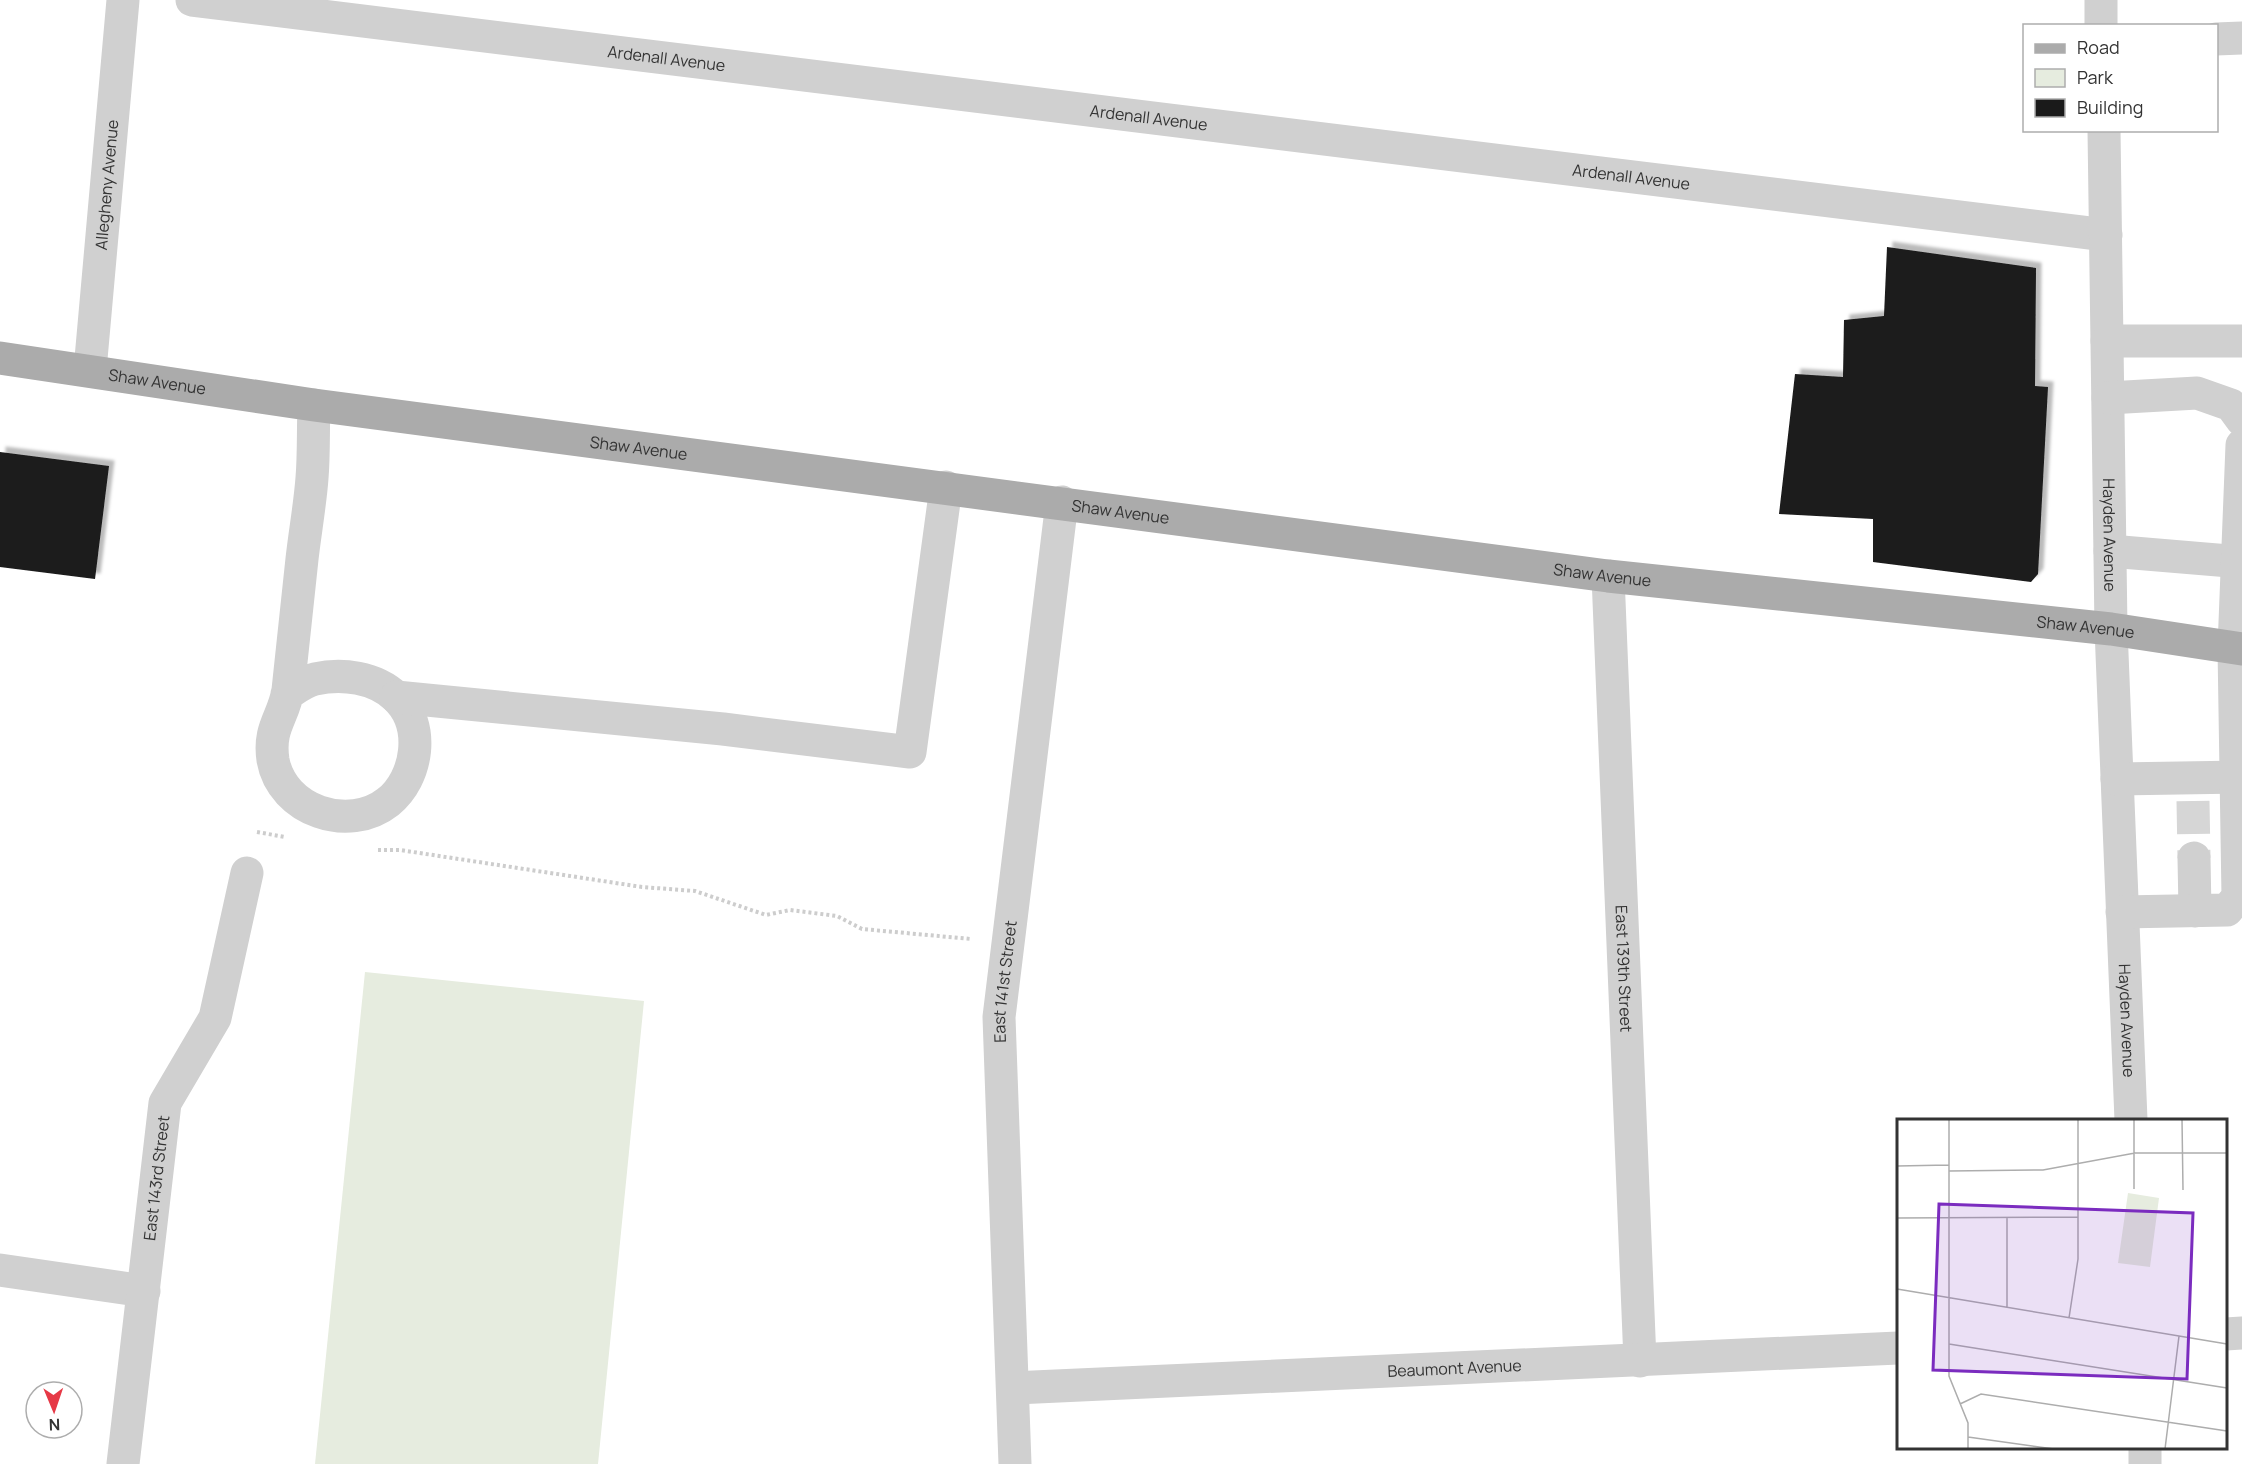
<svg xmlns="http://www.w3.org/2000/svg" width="2242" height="1464" viewBox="0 0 2242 1464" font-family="Manrope,sans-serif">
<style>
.green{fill:#e6ecdf}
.building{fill:#1a1a1a;filter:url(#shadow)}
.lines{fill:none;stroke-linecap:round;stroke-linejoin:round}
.minor-tunnel{stroke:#d6d6d6;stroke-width:33;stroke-dasharray:33 16;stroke-linecap:butt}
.path{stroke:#cdcdcd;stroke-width:4;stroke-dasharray:3 3;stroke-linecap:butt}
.minor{stroke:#d0d0d0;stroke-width:33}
.major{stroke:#ababab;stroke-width:33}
.labels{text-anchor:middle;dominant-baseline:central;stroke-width:6;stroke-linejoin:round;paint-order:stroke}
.street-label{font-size:16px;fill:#333;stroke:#fff}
.inset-road{fill:none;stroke:#adadad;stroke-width:1.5}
.view{fill:#7b2cbf;fill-opacity:0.15;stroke:#7b2cbf;stroke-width:3}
.inset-edge{fill:none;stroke:#333;stroke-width:3}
</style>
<defs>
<filter id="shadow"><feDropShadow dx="5.5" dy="-5.5" stdDeviation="1.5" flood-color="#0004"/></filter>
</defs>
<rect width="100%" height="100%" fill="#fff"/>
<path class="green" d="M 365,972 L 644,1001 L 598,1464 L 315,1464 Z"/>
<g class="building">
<path d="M 1887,247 L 2036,268 L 2035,386 L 2048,387 L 2038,574 L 2031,582 L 1873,562 L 1873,519 L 1779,514 L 1795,374 L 1843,377 L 1844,320 L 1884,316 Z"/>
<path d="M 0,452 L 109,466 L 95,579 L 0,567 Z"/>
</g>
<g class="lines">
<path class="minor-tunnel" d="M 2193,801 L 2194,858"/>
<g class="path">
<path d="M 257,832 L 285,837"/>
<path d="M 378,850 L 400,850 L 642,887 L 695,891 L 766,915 L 790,910 L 837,916 L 862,929 L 971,939"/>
</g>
<g class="minor">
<path id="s1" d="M 192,0 L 2106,235"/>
<path d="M 2101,0 L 2101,26"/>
<path d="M 2216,39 L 2242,38"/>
<path id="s2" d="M 2104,130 L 2111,629 L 2131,1120"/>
<path d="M 2107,341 L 2242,341"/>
<path id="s3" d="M 90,370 L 123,0"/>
<path d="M 2108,398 L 2197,393 L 2231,405 L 2242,420"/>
<path d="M 2110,551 L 2242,562"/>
<path id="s4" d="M 1608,576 L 1640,1361"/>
<path d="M 287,694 C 295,689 305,681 315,679 C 342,673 375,677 396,697 C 426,725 418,778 388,802 C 349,833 282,811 273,760 C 268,727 284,717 288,690 C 293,647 297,603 302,559 C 305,532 310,505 312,478 C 314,454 313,429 314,405"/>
<path d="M 396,697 L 723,729 L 910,752 L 946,487"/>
<path d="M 2117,779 L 2242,777"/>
<path d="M 2194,858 L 2195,911"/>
<path d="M 2122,912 L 2227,910 L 2238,897 L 2234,648 L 2242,445"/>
<path d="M 0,1270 L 144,1291"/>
<path d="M 2226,1334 L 2242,1333"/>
<path id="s5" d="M 1013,1388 L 1898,1348"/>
<path d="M 2145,1448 L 2145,1464"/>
<path id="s6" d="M 123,1464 L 165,1103 L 215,1018 L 247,873"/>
<path id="s7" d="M 1015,1464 L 999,1017 L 1062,502"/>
</g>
<path class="major" id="s8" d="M 0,358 L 314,405 L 1608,576 L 2111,629 L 2242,649"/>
</g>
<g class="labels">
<g class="street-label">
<text stroke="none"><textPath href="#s1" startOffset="478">Ardenall Avenue</textPath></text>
<text stroke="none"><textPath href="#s1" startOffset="964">Ardenall Avenue</textPath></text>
<text stroke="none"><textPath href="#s1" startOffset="1450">Ardenall Avenue</textPath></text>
<text stroke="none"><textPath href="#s3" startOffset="186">Allegheny Avenue</textPath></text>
<text stroke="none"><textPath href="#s8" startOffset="159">Shaw Avenue</textPath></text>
<text stroke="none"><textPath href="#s8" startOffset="645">Shaw Avenue</textPath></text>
<text stroke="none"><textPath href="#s8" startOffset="1131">Shaw Avenue</textPath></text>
<text stroke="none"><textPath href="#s2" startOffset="405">Hayden Avenue</textPath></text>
<text stroke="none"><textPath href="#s8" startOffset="1617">Shaw Avenue</textPath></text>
<text stroke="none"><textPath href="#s8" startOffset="2103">Shaw Avenue</textPath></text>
<text stroke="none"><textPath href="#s4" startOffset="393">East 139th Street</textPath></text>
<text stroke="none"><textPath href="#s7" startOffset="483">East 141st Street</textPath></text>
<text stroke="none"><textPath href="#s2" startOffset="891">Hayden Avenue</textPath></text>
<text stroke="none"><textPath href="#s6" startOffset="288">East 143rd Street</textPath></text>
<text stroke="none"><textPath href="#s5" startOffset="442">Beaumont Avenue</textPath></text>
</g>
</g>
<g transform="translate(1897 1119)">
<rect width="330" height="330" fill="#fff"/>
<path d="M 231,74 L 262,79 L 253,148 L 221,144 Z" fill="#e6ecdf"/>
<path class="inset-road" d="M 52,0 L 52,257 L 71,304 L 71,330M 237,0 L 237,70M 285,0 L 286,71M 0,47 L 52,46M 52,52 L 146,51 L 238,34 L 330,34M 0,99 L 181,98M 110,99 L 110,188M 0,170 L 330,225M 172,199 L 181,140 L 181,0M 52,225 L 330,269M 63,285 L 84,275 L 330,312M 71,318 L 157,330M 268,330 L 282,217"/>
<path class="view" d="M 42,85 L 296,94 L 290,260 L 36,251 Z"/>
<rect width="330" height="330" class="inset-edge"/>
</g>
<rect x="2023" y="24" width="195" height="108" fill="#ffffff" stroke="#adadad" stroke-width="1.5"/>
<rect x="2035" y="44" width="30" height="9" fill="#ababab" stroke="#adadad" stroke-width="1.5"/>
<text x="2077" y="54" font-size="18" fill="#333333">Road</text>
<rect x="2035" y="69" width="30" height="18" fill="#e6ecdf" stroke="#adadad" stroke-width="1.5"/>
<text x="2077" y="84" font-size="18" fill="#333333">Park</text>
<rect x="2035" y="99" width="30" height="18" fill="#1a1a1a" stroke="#adadad" stroke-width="1.5"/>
<text x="2077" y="114" font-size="18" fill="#333333">Building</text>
<g transform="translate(54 1410) rotate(178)"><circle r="28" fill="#ffffff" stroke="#adadad" stroke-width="1.5"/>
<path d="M0-4.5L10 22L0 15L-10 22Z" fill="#e63946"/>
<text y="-9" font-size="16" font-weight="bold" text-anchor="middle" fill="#333333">N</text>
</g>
</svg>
